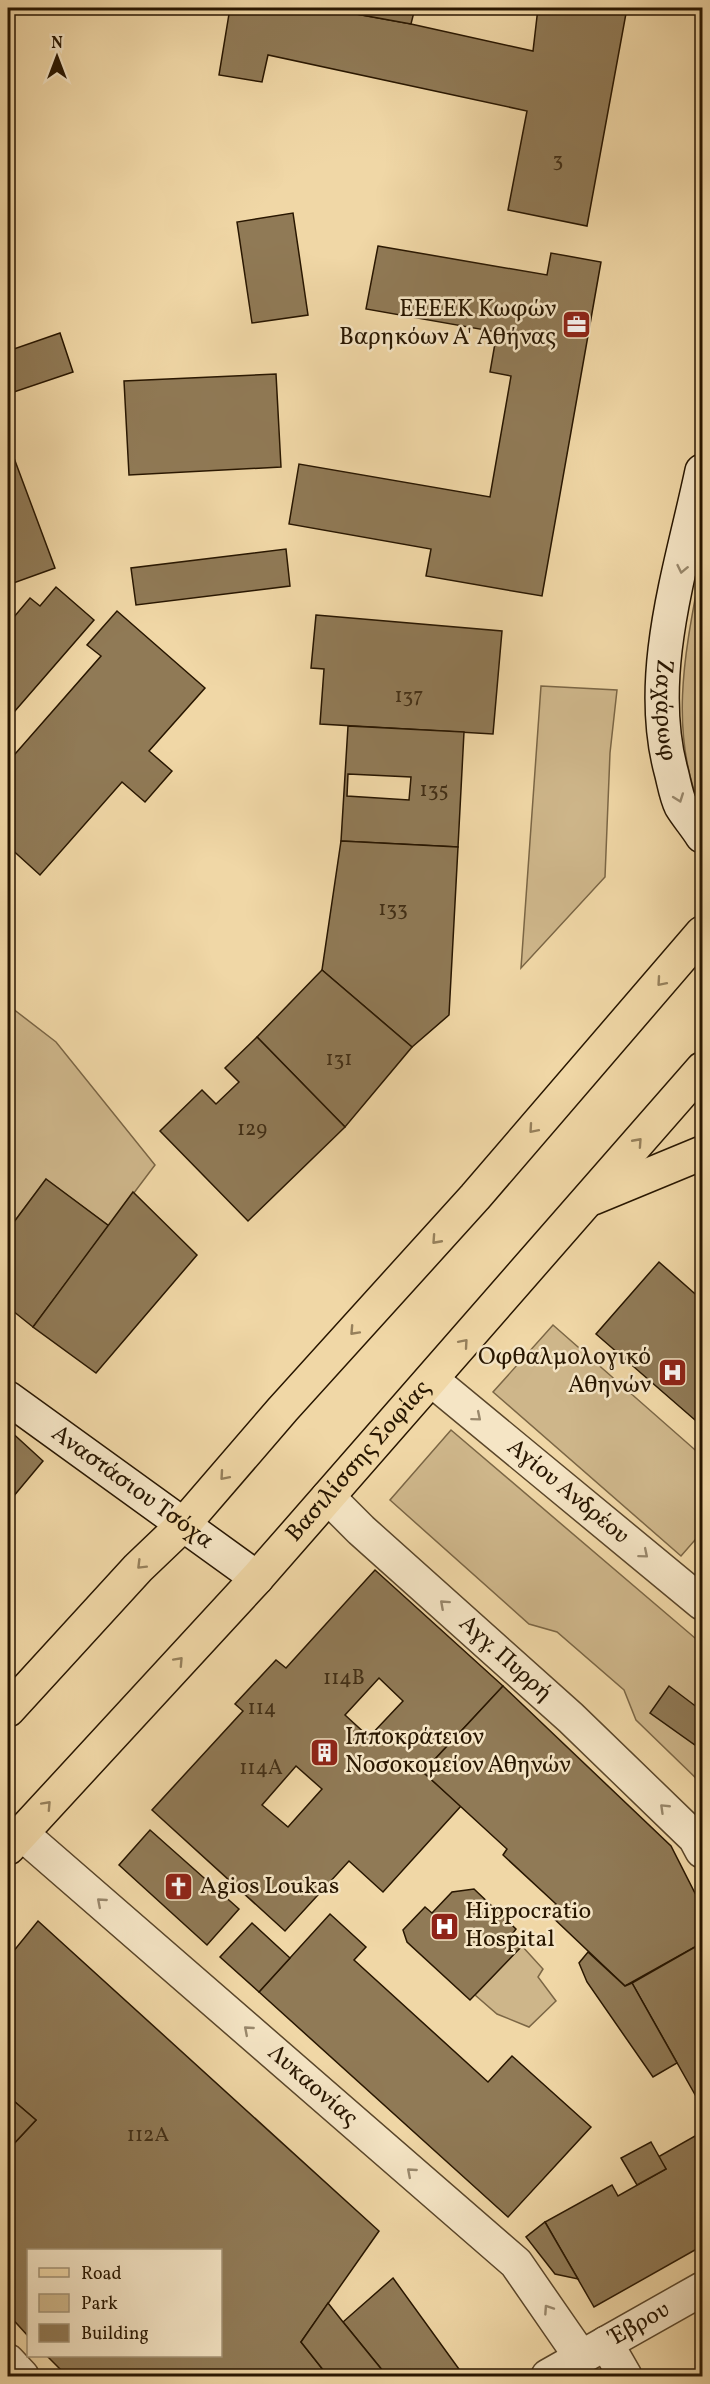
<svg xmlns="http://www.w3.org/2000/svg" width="710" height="2384" viewBox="0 0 710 2384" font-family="Vollkorn,serif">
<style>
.green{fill:#ceb68a;stroke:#7b6645;stroke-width:1.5}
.building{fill:#907a56;stroke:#281600;stroke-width:1.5;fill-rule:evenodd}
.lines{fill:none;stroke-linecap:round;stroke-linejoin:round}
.street-casing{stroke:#5a462a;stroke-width:36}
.secondary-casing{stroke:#281600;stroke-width:36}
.primary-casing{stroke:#281600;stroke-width:36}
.street{stroke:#f5e5c5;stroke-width:33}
.secondary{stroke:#f5e5c5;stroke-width:33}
.primary{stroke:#f0d7a6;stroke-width:33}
.oneway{stroke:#99886c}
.oneway2{stroke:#96805b}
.labels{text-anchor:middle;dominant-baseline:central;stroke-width:5;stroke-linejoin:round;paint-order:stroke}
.number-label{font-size:21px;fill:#422f16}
.poi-label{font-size:24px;fill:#281600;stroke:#f5e5c5;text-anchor:start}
.street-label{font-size:24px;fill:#281600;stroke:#f5e5c5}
</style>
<rect width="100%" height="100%" fill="#f0d7a6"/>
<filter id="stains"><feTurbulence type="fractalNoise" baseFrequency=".00333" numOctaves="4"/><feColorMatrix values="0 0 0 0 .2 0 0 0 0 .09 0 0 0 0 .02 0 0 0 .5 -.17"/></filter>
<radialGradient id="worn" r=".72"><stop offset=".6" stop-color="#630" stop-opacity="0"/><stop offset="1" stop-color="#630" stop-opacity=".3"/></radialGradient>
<g class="green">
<path d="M 702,562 L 702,812 C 667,730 686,647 702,562 Z"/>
<path d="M 541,686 L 617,690 L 610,753 L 605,877 L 521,968 Z"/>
<path d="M 8,1005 L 56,1042 L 155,1165 L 109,1226 L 46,1179 L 8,1230 Z"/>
<path d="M 553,1325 L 702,1456 L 702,1532 L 681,1556 L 493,1392 Z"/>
<path d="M 451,1430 L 702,1644 L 702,1784 L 636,1720 L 624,1690 L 557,1632 L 529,1624 L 390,1500 Z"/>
<path d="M 522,1946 L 543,1969 L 538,1977 L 556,2001 L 529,2027 L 497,2014 L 475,1995 Z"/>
</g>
<g class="building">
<path d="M 230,8 L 323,8 L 411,24 L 533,51 L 538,8 L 627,8 L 587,226 L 508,210 L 527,111 L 268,55 L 262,82 L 219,75 Z"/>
<path d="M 323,8 L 415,8 L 411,24 Z"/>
<path d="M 293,213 L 308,315 L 252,323 L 237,222 Z"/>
<path d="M 378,246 L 547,275 L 551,253 L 601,262 L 542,596 L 426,576 L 431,549 L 289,524 L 299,464 L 490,497 L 511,376 L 490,372 L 497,332 L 366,309 Z"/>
<path d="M 60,333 L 73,372 L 8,394 L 8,351 Z"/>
<path d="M 276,374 L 281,467 L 129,475 L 124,381 Z"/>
<path d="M 8,442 L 55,568 L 8,585 Z"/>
<path d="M 286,549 L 290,586 L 136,605 L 131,568 Z"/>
<path d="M 56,587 L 94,620 L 8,719 L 8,624 L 30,598 L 40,606 Z"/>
<path d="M 117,611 L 205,688 L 149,751 L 172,771 L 145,802 L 122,782 L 40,875 L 8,846 L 8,762 L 101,656 L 87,645 Z"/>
<path d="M 316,615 L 502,631 L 493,734 L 320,724 L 324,669 L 311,668 Z"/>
<path d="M 348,726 L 464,732 L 458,847 L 341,841 ZM 348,774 L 411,777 L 409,800 L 347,796 Z"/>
<path d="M 341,841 L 458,847 L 449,1015 L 412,1047 L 322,970 Z"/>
<path d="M 322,970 L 412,1047 L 345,1127 L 257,1037 Z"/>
<path d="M 257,1037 L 345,1127 L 248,1221 L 160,1131 L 202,1090 L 216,1104 L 239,1082 L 225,1068 Z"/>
<path d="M 46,1179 L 109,1226 L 33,1327 L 8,1307 L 8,1230 Z"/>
<path d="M 133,1192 L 197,1255 L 96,1373 L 33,1327 Z"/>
<path d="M 659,1262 L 702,1300 L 702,1411 L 695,1420 L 596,1334 Z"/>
<path d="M 8,1429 L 43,1461 L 8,1503 Z"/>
<path d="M 375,1570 L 503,1686 L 423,1772 L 461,1806 L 383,1892 L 349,1861 L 285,1931 L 152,1810 L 243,1711 L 235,1704 L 276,1660 L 286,1668 ZM 379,1678 L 403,1701 L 369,1737 L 345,1715 ZM 296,1766 L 322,1789 L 288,1827 L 262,1805 Z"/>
<path d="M 503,1686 L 671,1846 L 702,1907 L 702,1943 L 625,1986 L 548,1913 L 556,1904 L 503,1855 L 507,1849 L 423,1772 Z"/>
<path d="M 669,1686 L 702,1711 L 702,1750 L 650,1713 Z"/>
<path d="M 150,1830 L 239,1909 L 207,1945 L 119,1865 Z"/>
<path d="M 474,1889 L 516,1929 L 513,1933 L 522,1946 L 470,2000 L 407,1942 L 403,1930 L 425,1907 L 432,1913 L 452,1892 Z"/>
<path d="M 330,1914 L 366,1947 L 354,1960 L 488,2082 L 512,2056 L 591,2127 L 508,2217 L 259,1992 Z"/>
<path d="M 38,1921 L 379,2231 L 301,2342 L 328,2376 L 67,2376 L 47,2356 L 220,2356 L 220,2250 L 28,2250 L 28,2336 L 8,2314 L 8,2150 L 36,2120 L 8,2096 L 8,1958 Z"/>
<path d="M 252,1923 L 290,1958 L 259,1992 L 220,1957 Z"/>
<path d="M 702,1943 L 702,2107 L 632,1983 Z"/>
<path d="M 588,1952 L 625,1986 L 632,1983 L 677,2063 L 653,2077 L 587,1982 L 579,1963 Z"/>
<path d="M 8,2096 L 36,2120 L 8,2150 Z"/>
<path d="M 702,2132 L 702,2246 L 594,2307 L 545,2222 L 612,2185 L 618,2196 L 666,2169 L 658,2157 Z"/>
<path d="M 651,2142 L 666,2169 L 637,2185 L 621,2158 Z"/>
<path d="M 545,2222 L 578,2279 L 555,2274 L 526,2237 Z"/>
<path d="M 393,2278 L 464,2376 L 387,2376 L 343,2322 Z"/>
<path d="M 328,2303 L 343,2322 L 387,2376 L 328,2376 L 301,2342 Z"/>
</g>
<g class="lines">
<defs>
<g id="street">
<path id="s1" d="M 432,1380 L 702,1603"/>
<path id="s2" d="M 328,1497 L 361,1530 L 571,1718 L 695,1838 L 702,1851"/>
<path id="s3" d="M 21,1833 L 516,2263 L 581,2357"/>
<path d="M 606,2343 L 625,2376"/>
<path d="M 8,2361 L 22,2376"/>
<path id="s4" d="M 548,2376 L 702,2289"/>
</g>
<g id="secondary">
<path id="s5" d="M 702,471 C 682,566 645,674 671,771 C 674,782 676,796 681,806 C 687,816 696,826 702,836"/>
<path id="s6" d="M 8,1398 L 257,1578"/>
</g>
<g id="primary">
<path d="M 593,1198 L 702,1153"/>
<path d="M 8,1710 L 138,1568 L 183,1525 L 283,1409 L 475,1197 L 702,933"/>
<path id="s7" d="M 8,1848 L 257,1578 L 702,1069"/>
</g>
</defs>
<use href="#street" class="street-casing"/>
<use href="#secondary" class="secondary-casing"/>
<use href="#primary" class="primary-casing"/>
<use href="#street" class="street"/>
<use href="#secondary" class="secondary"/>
<use href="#primary" class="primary"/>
</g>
<defs><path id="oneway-chevron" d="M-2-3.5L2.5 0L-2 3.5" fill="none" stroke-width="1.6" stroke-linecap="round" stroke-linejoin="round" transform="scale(1.5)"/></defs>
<g class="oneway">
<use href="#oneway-chevron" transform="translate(682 569) rotate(102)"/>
<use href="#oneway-chevron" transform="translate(679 798) rotate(70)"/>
<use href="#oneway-chevron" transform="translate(477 1417) rotate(40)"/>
<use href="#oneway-chevron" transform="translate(644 1554) rotate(40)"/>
<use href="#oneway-chevron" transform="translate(444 1604) rotate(-138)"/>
<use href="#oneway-chevron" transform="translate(664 1808) rotate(-136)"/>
<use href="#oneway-chevron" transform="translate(101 1902) rotate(-139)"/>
<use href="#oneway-chevron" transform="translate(248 2030) rotate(-139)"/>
<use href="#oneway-chevron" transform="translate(411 2172) rotate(-139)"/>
<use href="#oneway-chevron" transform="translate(548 2309) rotate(-124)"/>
</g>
<g class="oneway2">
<use href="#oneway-chevron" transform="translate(661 982) rotate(131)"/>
<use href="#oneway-chevron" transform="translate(533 1129) rotate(131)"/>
<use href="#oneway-chevron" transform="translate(638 1142) rotate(-48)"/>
<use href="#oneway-chevron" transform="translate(436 1240) rotate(132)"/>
<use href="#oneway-chevron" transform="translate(354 1331) rotate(133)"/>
<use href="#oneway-chevron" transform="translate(464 1343) rotate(-49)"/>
<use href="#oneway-chevron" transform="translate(224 1476) rotate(131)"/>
<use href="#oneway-chevron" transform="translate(141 1565) rotate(135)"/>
<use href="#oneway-chevron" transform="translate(179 1661) rotate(-47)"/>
<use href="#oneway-chevron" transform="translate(47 1805) rotate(-47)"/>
</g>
<defs>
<symbol id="office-square" viewBox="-11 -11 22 22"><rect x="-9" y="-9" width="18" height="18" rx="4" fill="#8f2418" stroke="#f5e5c5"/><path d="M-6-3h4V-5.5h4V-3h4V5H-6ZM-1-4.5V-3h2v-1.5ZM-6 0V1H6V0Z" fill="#fff"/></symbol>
<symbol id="hospital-square" viewBox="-11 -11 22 22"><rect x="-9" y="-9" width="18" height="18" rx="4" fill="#8f2418" stroke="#f5e5c5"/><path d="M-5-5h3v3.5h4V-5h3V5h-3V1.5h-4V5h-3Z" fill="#fff"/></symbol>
<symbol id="building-square" viewBox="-11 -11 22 22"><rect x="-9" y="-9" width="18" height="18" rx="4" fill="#8f2418" stroke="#f5e5c5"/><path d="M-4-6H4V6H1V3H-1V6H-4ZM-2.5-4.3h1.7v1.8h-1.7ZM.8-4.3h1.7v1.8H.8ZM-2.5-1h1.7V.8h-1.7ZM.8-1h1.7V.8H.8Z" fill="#fff"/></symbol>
<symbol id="church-square" viewBox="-11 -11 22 22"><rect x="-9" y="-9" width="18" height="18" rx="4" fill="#8f2418" stroke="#f5e5c5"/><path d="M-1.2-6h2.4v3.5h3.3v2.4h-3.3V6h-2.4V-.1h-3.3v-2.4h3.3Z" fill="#fff"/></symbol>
</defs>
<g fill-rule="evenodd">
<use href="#office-square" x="560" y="308" width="33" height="33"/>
<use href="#hospital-square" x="656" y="1356" width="33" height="33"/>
<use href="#building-square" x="308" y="1736" width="33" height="33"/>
<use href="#church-square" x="162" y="1870" width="33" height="33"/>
<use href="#hospital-square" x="428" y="1910" width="33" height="33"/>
</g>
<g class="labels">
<g class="number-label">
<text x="558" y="160">3</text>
<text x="409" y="696">137</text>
<text x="434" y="790">135</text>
<text x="393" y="909">133</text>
<text x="339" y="1059">131</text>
<text x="252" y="1129">129</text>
<text x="344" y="1678">114B</text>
<text x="262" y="1708">114</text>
<text x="261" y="1768">114A</text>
<text x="148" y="2135">112Α</text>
</g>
<g class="poi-label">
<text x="556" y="310" text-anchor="end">ΕΕΕΕΚ Κωφών<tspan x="556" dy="28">Βαρηκόων Α' Αθήνας</tspan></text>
<text x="651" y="1358" text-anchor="end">Οφθαλμολογικό<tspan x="651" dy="28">Αθηνών</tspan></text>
<text x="345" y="1738">Ιπποκράτειον<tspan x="345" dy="28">Νοσοκομείον Αθηνών</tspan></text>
<text x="200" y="1887">Agios Loukas</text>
<text x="465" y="1912">Hippocratio<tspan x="465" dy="28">Hospital</tspan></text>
</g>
<g class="street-label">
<text stroke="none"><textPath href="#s5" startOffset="243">Ζαχάρωφ</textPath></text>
<text stroke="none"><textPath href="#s7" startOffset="522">Βασιλίσσης Σοφίας</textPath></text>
<text stroke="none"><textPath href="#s6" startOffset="153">Αναστάσιου Τσόχα</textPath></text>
<text stroke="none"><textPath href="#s1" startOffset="176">Αγίου Ανδρέου</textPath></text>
<text stroke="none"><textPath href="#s2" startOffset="240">Αγγ. Πυρρή</textPath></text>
<text stroke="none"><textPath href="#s3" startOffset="386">Λυκαονίας</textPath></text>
<text stroke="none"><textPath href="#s4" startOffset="106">Έβρου</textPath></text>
</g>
</g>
<rect width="710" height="2384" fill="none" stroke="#f0d7a6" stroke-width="30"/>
<rect x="9" y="9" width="692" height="2366" fill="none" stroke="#281600" stroke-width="3"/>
<rect x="15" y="15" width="680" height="2354" fill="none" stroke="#281600" stroke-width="1.5"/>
<rect x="27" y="2249" width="195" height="108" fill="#f5e5c5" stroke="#a39276" stroke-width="1.5"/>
<rect x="39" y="2268" width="30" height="9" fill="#f0d7a6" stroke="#a39276" stroke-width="1.5"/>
<text x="81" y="2279" font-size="18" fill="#281600">Road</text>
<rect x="39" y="2294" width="30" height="18" fill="#ceb68a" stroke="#a39276" stroke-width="1.5"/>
<text x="81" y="2309" font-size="18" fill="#281600">Park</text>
<rect x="39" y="2324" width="30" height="18" fill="#907a56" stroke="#a39276" stroke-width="1.5"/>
<text x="81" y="2339" font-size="18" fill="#281600">Building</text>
<g transform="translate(57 57)" stroke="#f5e5c5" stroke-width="4.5" paint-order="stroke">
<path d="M0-4.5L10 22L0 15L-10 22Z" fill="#281600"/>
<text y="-9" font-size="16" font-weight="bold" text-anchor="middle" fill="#281600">N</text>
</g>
<rect width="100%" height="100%" filter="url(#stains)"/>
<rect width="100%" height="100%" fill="url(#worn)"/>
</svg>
